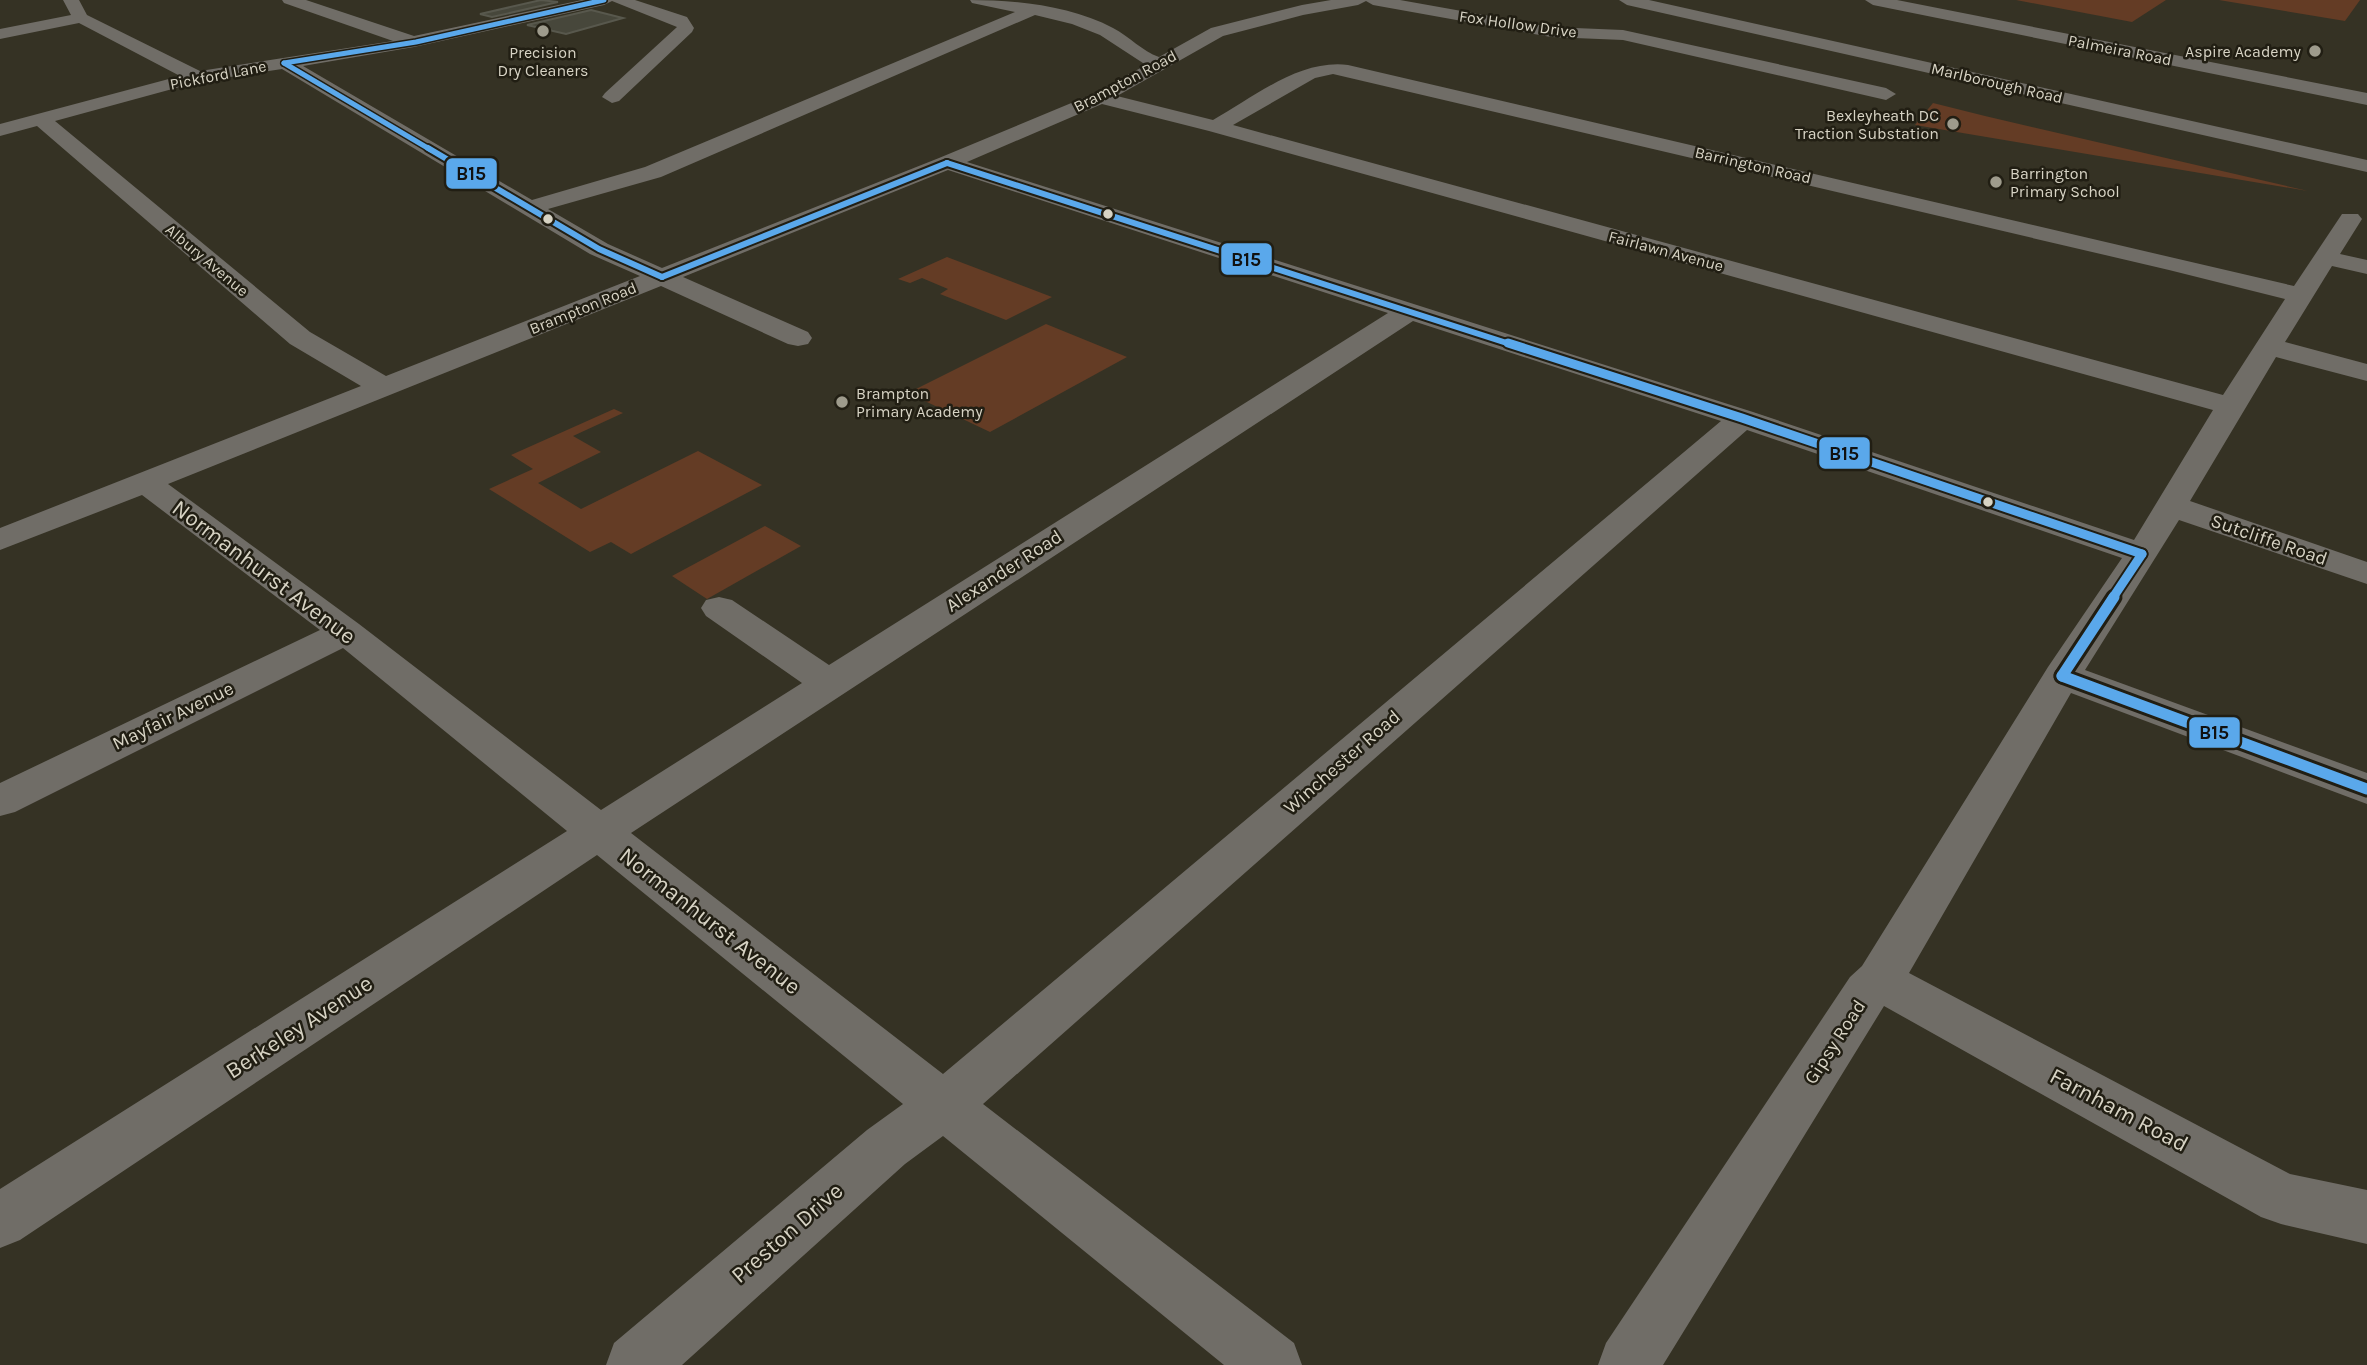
<svg xmlns="http://www.w3.org/2000/svg" width="2367" height="1365" viewBox="0 0 2367 1365" font-family="Karla,sans-serif">
<style>
.green{fill:#643c25}
.building{fill:#47473b;stroke:#58584d;stroke-width:2}
.lines{fill:none;stroke-linecap:round;stroke-linejoin:round}
.minor{fill:#706d67;fill-rule:evenodd}
.bus-1-far3-casing{stroke:#211e13;stroke-width:8}
.bus-1-far2-casing{stroke:#211e13;stroke-width:10}
.bus-1-far1-casing{stroke:#211e13;stroke-width:13}
.bus-1-casing{stroke:#211e13;stroke-width:17}
.bus-1-far3{stroke:#5aa8eb;stroke-width:5}
.bus-1-far2{stroke:#5aa8eb;stroke-width:6}
.bus-1-far1{stroke:#5aa8eb;stroke-width:9}
.bus-1{stroke:#5aa8eb;stroke-width:11}
.poi-dot{fill:#9e9b8c;stroke:#211e13;stroke-width:2.5}
.bus-dot{fill:#d7d3c4;stroke:#211e13;stroke-width:2.5}
.labels{text-anchor:middle;dominant-baseline:central;stroke-width:5;stroke-linejoin:round;paint-order:stroke}
.far-street-label{font-size:16px;fill:#d7d3c4;stroke:#211e13}
.far-poi-label{font-size:16px;fill:#d7d3c4;stroke:#211e13;text-anchor:end}
.street-label{font-size:19px;fill:#d7d3c4;stroke:#211e13}
.near-street-label{font-size:23px;fill:#d7d3c4;stroke:#211e13}
.line-badge{stroke:#211e13;stroke-width:2.5}
.pale-badge-label{font-size:19px;text-anchor:middle;font-weight:bold;fill:#111}
</style>
<rect width="100%" height="100%" fill="#353224"/>
<g class="green">
<path d="M 2016,0 L 2166,0 L 2132,22 Z"/>
<path d="M 2219,0 L 2360,0 L 2345,21 Z"/>
<path d="M 1933,103 L 1985,116 L 2308,191 L 1915,125 Z"/>
<path d="M 947,257 L 1052,297 L 1006,320 L 940,294 L 948,289 L 922,278 L 910,283 L 898,279 Z"/>
<path d="M 1046,324 L 1127,357 L 990,432 L 908,393 Z"/>
<path d="M 614,409 L 623,413 L 573,436 L 601,452 L 538,483 L 581,509 L 698,451 L 762,485 L 631,554 L 611,542 L 590,552 L 489,489 L 533,469 L 511,455 Z"/>
<path d="M 765,526 L 801,546 L 707,599 L 672,576 Z"/>
</g>
<g class="building">
<path d="M 541,0 L 558,2 L 492,17 L 480,14 Z"/>
<path d="M 591,10 L 623,18 L 566,34 L 527,25 Z"/>
</g>
<g class="lines">
<g class="minor">
<path d="M 63,0 L 79,0 L 87,15 L 200,71 L 393,41 L 284,3 L 282,0 L 306,0 L 414,36 L 582,0 L 635,0 L 687,17 L 694,28 L 692,32 L 619,101 L 612,103 L 602,97 L 605,93 L 677,27 L 612,1 L 604,5 L 414,47 L 303,66 L 532,200 L 645,167 L 1015,12 L 972,3 L 970,0 C 1017,0 1071,6 1113,28 C 1130,37 1142,51 1159,57 L 1211,28 L 1302,5 L 1331,0 L 1400,0 L 1551,27 L 1623,30 L 1886,88 L 1896,94 L 1886,100 L 1623,40 L 1551,37 L 1373,5 L 1366,1 L 1358,5 L 1303,15 L 1223,36 L 1117,96 L 1213,120 C 1254,97 1299,59 1348,65 L 2294,286 L 2342,214 L 2358,214 L 2362,219 L 2340,254 L 2367,260 L 2367,274 L 2332,266 L 2285,342 L 2367,364 L 2367,381 L 2276,357 L 2190,501 L 2367,562 L 2367,584 L 2179,520 L 2085,670 L 2367,773 L 2367,804 L 2071,693 L 1909,973 L 2290,1174 L 2367,1190 L 2367,1244 L 2281,1224 L 2261,1217 L 1884,1006 L 1663,1365 L 1598,1365 L 1606,1343 L 1850,977 L 1862,966 L 2048,667 L 2122,558 L 1747,430 L 983,1104 L 1294,1343 L 1302,1365 L 1224,1365 L 943,1136 L 905,1164 L 682,1365 L 606,1365 L 614,1343 L 867,1130 L 903,1104 L 597,855 L 20,1240 L 0,1248 L 0,1189 L 567,831 L 343,648 L 15,812 L 0,816 L 0,783 L 320,630 L 142,495 L 0,550 L 0,528 L 361,386 L 290,344 L 37,126 L 0,136 L 0,124 L 180,76 L 79,23 L 0,39 L 0,29 L 71,15 ZM 1035,15 L 1072,24 L 1100,35 L 1146,65 L 1093,94 L 939,158 L 662,268 L 608,244 L 548,209 L 661,177 ZM 282,69 L 590,254 L 640,276 L 386,376 L 310,332 L 55,121 L 198,82 ZM 1333,74 L 2169,270 L 2285,299 L 2223,395 L 1233,125 L 1315,78 ZM 1102,104 L 1209,131 L 2213,410 L 2134,540 L 1753,412 L 967,162 ZM 948,170 L 1388,313 L 829,665 L 732,600 L 719,597 L 706,600 L 701,608 L 706,616 L 802,683 L 601,810 L 359,624 L 168,484 L 661,286 L 788,344 L 798,346 L 808,344 L 812,338 L 808,332 L 683,277 ZM 1413,321 L 1721,421 L 943,1074 L 631,833 Z"/>
<path d="M 1619,0 L 1649,0 L 2367,160 L 2367,172 L 1627,5 Z"/>
<path d="M 1865,0 L 1897,0 L 2367,93 L 2367,105 L 1873,5 Z"/>
</g>
<defs>
<g id="bus-1-far3">
<path d="M 284,63 L 431,150"/>
<path d="M 284,63 L 416,42 L 604,0"/>
</g>
<g id="bus-1-far2">
<path d="M 428,148 L 599,249 L 662,277"/>
<path d="M 947,163 L 1513,345"/>
<path d="M 662,277 L 947,163"/>
</g>
<g id="bus-1-far1">
<path d="M 1508,343 L 1742,418 L 2142,554"/>
<path d="M 2112,599 L 2142,554"/>
</g>
<g id="bus-1">
<path d="M 2062,676 L 2367,789"/>
<path d="M 2062,676 L 2114,597"/>
</g>
</defs>
<use href="#bus-1-far3" class="bus-1-far3-casing"/>
<use href="#bus-1-far2" class="bus-1-far2-casing"/>
<use href="#bus-1-far1" class="bus-1-far1-casing"/>
<use href="#bus-1" class="bus-1-casing"/>
<use href="#bus-1-far3" class="bus-1-far3"/>
<use href="#bus-1-far2" class="bus-1-far2"/>
<use href="#bus-1-far1" class="bus-1-far1"/>
<use href="#bus-1" class="bus-1"/>
</g>
<g class="poi-dot">
<circle cx="543" cy="31" r="7"/>
<circle cx="2315" cy="51" r="7"/>
<circle cx="1953" cy="124" r="7"/>
<circle cx="1996" cy="182" r="7"/>
<circle cx="842" cy="402" r="7"/>
</g>
<g class="bus-dot">
<circle cx="1108" cy="214" r="6"/>
<circle cx="548" cy="219" r="6"/>
<circle cx="1988" cy="502" r="6"/>
</g>
<g class="labels">
<g class="far-street-label">
<text transform="translate(1518 24) rotate(8)">Fox Hollow Drive</text>
<text transform="translate(2120 50) rotate(11)">Palmeira Road</text>
<text transform="translate(218 75) rotate(-11)">Pickford Lane</text>
<text transform="translate(1125 81) rotate(-28)">Brampton Road</text>
<text transform="translate(1997 83) rotate(13)">Marlborough Road</text>
<text transform="translate(1753 165) rotate(13)">Barrington Road</text>
<text transform="translate(1666 251) rotate(15)">Fairlawn Avenue</text>
<text transform="translate(207 260) rotate(40)">Albury Avenue</text>
<text transform="translate(583 308) rotate(-22)">Brampton Road</text>
</g>
<g class="far-poi-label">
<text x="2301" y="51">Aspire Academy</text>
<text x="543" y="52" text-anchor="middle">Precision<tspan x="543" dy="18">Dry Cleaners</tspan></text>
<text x="1939" y="115">Bexleyheath DC<tspan x="1939" dy="18">Traction Substation</tspan></text>
<text x="2010" y="173" text-anchor="start">Barrington<tspan x="2010" dy="18">Primary School</tspan></text>
<text x="856" y="393" text-anchor="start">Brampton<tspan x="856" dy="18">Primary Academy</tspan></text>
</g>
<g class="street-label">
<text transform="translate(2269 540) rotate(19)">Sutcliffe Road</text>
<text transform="translate(1004 571) rotate(-33)">Alexander Road</text>
<text transform="translate(173 716) rotate(-26)">Mayfair Avenue</text>
<text transform="translate(1342 762) rotate(-41)">Winchester Road</text>
<text transform="translate(1835 1042) rotate(-57)">Gipsy Road</text>
</g>
<g class="near-street-label">
<text transform="translate(264 572) rotate(37)">Normanhurst Avenue</text>
<text transform="translate(710 921) rotate(38)">Normanhurst Avenue</text>
<text transform="translate(299 1027) rotate(-33)">Berkeley Avenue</text>
<text transform="translate(2119 1110) rotate(28)">Farnham Road</text>
<text transform="translate(787 1233) rotate(-41)">Preston Drive</text>
</g>
</g>
<g class="line-badge">
<rect x="445" y="157" width="53" height="33" rx="7" fill="#5aa8eb"/>
<rect x="1220" y="242" width="53" height="34" rx="7" fill="#5aa8eb"/>
<rect x="1818" y="436" width="53" height="34" rx="7" fill="#5aa8eb"/>
<rect x="2188" y="716" width="53" height="33" rx="7" fill="#5aa8eb"/>
</g>
<g class="pale-badge-label">
<text x="471" y="180">B15</text>
<text x="1246" y="266">B15</text>
<text x="1844" y="460">B15</text>
<text x="2214" y="739">B15</text>
</g>
</svg>
